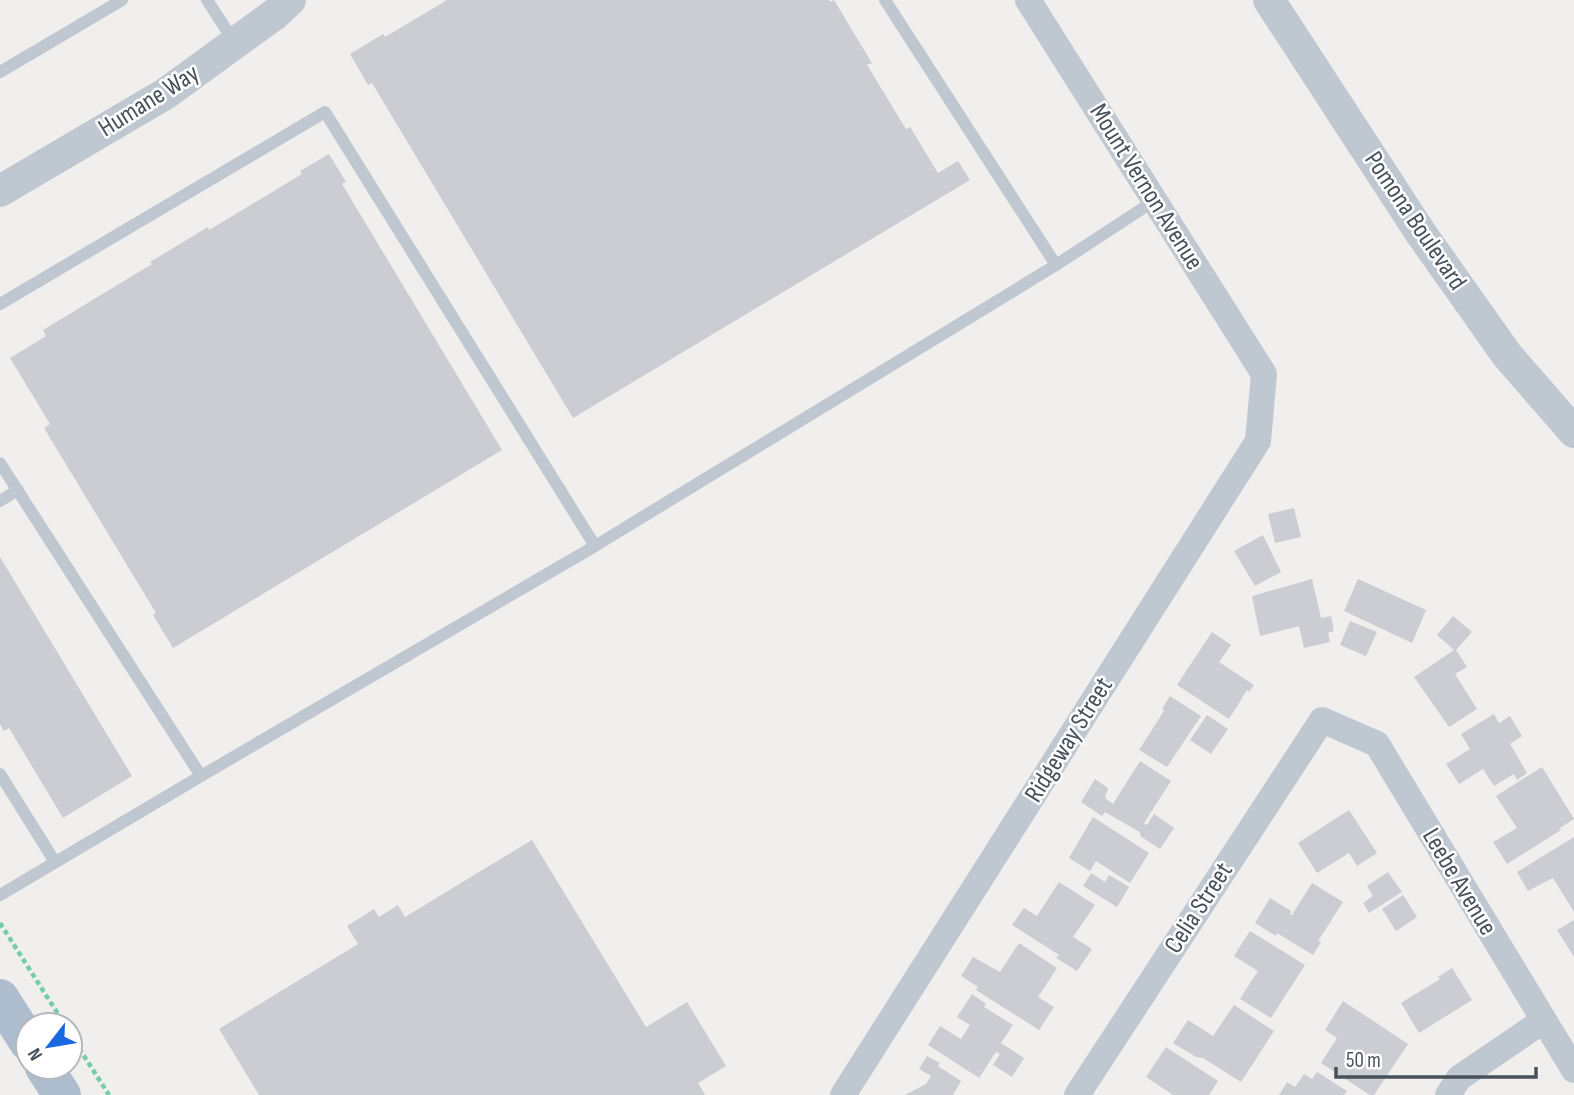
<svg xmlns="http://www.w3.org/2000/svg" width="1574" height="1095" viewBox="0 0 1574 1095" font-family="'Sofia Sans Condensed',sans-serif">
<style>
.building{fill:#cbcdd3}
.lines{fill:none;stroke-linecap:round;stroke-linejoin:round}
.path{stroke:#75cca5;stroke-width:4.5;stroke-dasharray:5 3.5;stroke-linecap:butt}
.service{stroke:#bfc8d0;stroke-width:12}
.minor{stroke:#bfc8d0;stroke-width:26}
.tertiary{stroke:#bfc8d0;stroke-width:32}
.primary{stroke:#aebdcd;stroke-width:38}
.labels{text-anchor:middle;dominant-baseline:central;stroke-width:5;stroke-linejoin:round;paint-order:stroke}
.street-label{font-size:26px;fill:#47515c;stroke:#fff}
</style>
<rect width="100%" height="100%" fill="#f1eeee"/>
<g class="building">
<path d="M 447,0 L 829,0 L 831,2 L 834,0 L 872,63 L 867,65 L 906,129 L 910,127 L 938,173 L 958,161 L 970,180 L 573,418 L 372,83 L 368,85 L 350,54 L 383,34 L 385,37 Z"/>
<path d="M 329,154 L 346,182 L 342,184 L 502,450 L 173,648 L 153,615 L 156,613 L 44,428 L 50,424 L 10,358 L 46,336 L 43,330 L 152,264 L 150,262 L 208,227 L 209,230 L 302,174 L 300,171 Z"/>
<path d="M 1294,508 L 1301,537 L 1275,543 L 1268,514 Z"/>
<path d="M 1263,535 L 1281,572 L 1255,586 L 1234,551 Z"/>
<path d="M 0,557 L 132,776 L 63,818 L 9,728 L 4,731 L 0,724 Z"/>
<path d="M 1312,579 L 1321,618 L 1331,616 L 1334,631 L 1328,633 L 1330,642 L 1304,648 L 1299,626 L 1260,636 L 1252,596 Z"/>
<path d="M 1358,579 L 1426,610 L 1412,643 L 1344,611 Z"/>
<path d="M 1453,616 L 1472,632 L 1456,650 L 1467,667 L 1455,674 L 1477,709 L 1449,727 L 1414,677 L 1454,650 L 1437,635 Z"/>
<path d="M 1350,621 L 1377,632 L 1366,656 L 1340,645 Z"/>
<path d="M 1212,632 L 1231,645 L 1219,662 L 1254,685 L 1249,692 L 1247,690 L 1229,719 L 1177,685 Z"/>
<path d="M 1170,696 L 1201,716 L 1167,767 L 1139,750 L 1164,711 L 1162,709 Z"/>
<path d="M 1494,714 L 1499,723 L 1510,716 L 1522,736 L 1510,744 L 1527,773 L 1517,780 L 1514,774 L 1494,786 L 1483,769 L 1459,784 L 1446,764 L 1470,749 L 1461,734 Z"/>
<path d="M 1207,715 L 1228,729 L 1211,754 L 1190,740 Z"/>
<path d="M 1140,761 L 1171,781 L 1144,823 L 1147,825 L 1154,814 L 1174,828 L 1160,849 L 1140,836 L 1141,834 L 1138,831 L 1105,812 L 1102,816 L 1081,802 L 1095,779 L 1108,788 L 1105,798 L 1113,804 Z"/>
<path d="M 1542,767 L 1574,819 L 1560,828 L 1561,830 L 1507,864 L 1493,842 L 1517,828 L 1496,796 Z"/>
<path d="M 1349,810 L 1377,853 L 1357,866 L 1349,853 L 1317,873 L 1298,843 Z"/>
<path d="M 1093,817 L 1149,853 L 1130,883 L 1096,861 L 1090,871 L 1069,858 Z"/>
<path d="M 1574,837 L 1574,912 L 1553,878 L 1528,891 L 1517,872 Z"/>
<path d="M 532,840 L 646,1027 L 687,1002 L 726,1066 L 698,1083 L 705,1095 L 259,1095 L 219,1029 L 358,944 L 347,926 L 374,909 L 379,917 L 398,905 L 405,917 Z"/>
<path d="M 1388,872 L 1402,892 L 1369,913 L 1363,903 L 1373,896 L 1367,886 Z"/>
<path d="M 1091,873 L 1105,882 L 1109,875 L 1129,887 L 1117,907 L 1083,886 Z"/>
<path d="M 1059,882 L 1095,905 L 1073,937 L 1092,949 L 1077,971 L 1056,958 L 1059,955 L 1012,925 L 1024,908 L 1037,916 Z"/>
<path d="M 1312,883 L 1343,902 L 1318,941 L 1321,942 L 1313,955 L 1277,933 L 1276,936 L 1255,923 L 1270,898 L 1291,911 L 1290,914 L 1292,915 Z"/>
<path d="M 1403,895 L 1417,917 L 1396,931 L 1382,909 Z"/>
<path d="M 1574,920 L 1574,957 L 1557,930 Z"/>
<path d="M 1250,931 L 1305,965 L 1271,1018 L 1240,999 L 1258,971 L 1234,956 Z"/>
<path d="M 1019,943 L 1057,968 L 1038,997 L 1054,1007 L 1039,1030 L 976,990 L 978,987 L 961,976 L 973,957 L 1000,972 Z"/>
<path d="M 1452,968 L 1472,1000 L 1419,1033 L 1401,1003 L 1440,979 L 1438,977 Z"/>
<path d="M 972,994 L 986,1004 L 984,1007 L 1013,1025 L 1001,1043 L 1024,1058 L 1012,1077 L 993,1065 L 1000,1054 L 996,1052 L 979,1078 L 928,1045 L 940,1026 L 961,1039 L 970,1025 L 957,1017 Z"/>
<path d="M 1343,1001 L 1408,1044 L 1374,1095 L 1370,1095 L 1321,1063 L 1337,1038 L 1325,1030 Z"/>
<path d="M 1234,1005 L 1274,1031 L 1241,1082 L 1203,1058 L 1196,1057 L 1173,1043 L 1188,1020 L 1213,1036 Z"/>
<path d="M 1166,1047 L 1218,1081 L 1209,1095 L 1173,1095 L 1146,1077 Z"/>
<path d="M 927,1056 L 940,1063 L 938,1066 L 961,1081 L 953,1095 L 905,1095 L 926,1084 L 931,1076 L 919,1069 Z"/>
<path d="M 1317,1072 L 1347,1091 L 1344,1095 L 1279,1095 L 1287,1082 L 1295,1087 L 1304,1074 L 1312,1079 Z"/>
</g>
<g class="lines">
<g class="path">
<path d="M 0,923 L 65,1025"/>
<path d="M 70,1034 L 109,1095"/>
</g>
<g class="service">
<path d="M 207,0 L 235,43"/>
<path d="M 885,0 L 1056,265"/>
<path d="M 0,72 L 122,0"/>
<path d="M 0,304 L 325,112 L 595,546 L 201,776"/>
<path d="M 0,463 L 201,776 L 0,895"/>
<path d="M 0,501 L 18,490"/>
<path d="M 595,546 L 1056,265 L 1154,201"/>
<path d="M 0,774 L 55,862"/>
</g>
<g class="minor">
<path d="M 843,1095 L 1258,441 L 1264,374 L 1028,0"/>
<path d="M 1077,1095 L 1322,720 L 1377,744 L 1574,1070"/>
<path d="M 1448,1095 L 1459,1078 L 1543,1021"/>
</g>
<g class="tertiary">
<path d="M 1269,0 L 1420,232 L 1507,355 L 1574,432"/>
<path d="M 0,191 L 165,94 L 275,14 L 290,0"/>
</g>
<g class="primary">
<path d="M 0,998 L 28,1042"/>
<path d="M 44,1067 L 62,1095"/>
</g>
</g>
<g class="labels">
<g class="street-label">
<text transform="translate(149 101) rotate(-32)">Humane Way</text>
<text transform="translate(1146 187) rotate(58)">Mount Vernon Avenue</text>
<text transform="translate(1415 221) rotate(56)">Pomona Boulevard</text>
<text transform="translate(1069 740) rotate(-58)">Ridgeway Street</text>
<text transform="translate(1459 882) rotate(59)">Leebe Avenue</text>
<text transform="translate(1199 908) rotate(-57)">Celia Street</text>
</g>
</g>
<g transform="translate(49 1046) rotate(239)"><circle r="33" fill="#ffffff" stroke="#b5b9be" stroke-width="2"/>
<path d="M0-5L12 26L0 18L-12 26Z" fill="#1a68df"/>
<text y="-10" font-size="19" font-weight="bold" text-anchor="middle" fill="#47515c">N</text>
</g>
<path d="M1336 1067v10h200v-10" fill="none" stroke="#47515c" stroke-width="3.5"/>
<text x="1346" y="1067" font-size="21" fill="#47515c" stroke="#ffffff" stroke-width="5" paint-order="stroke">50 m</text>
</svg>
